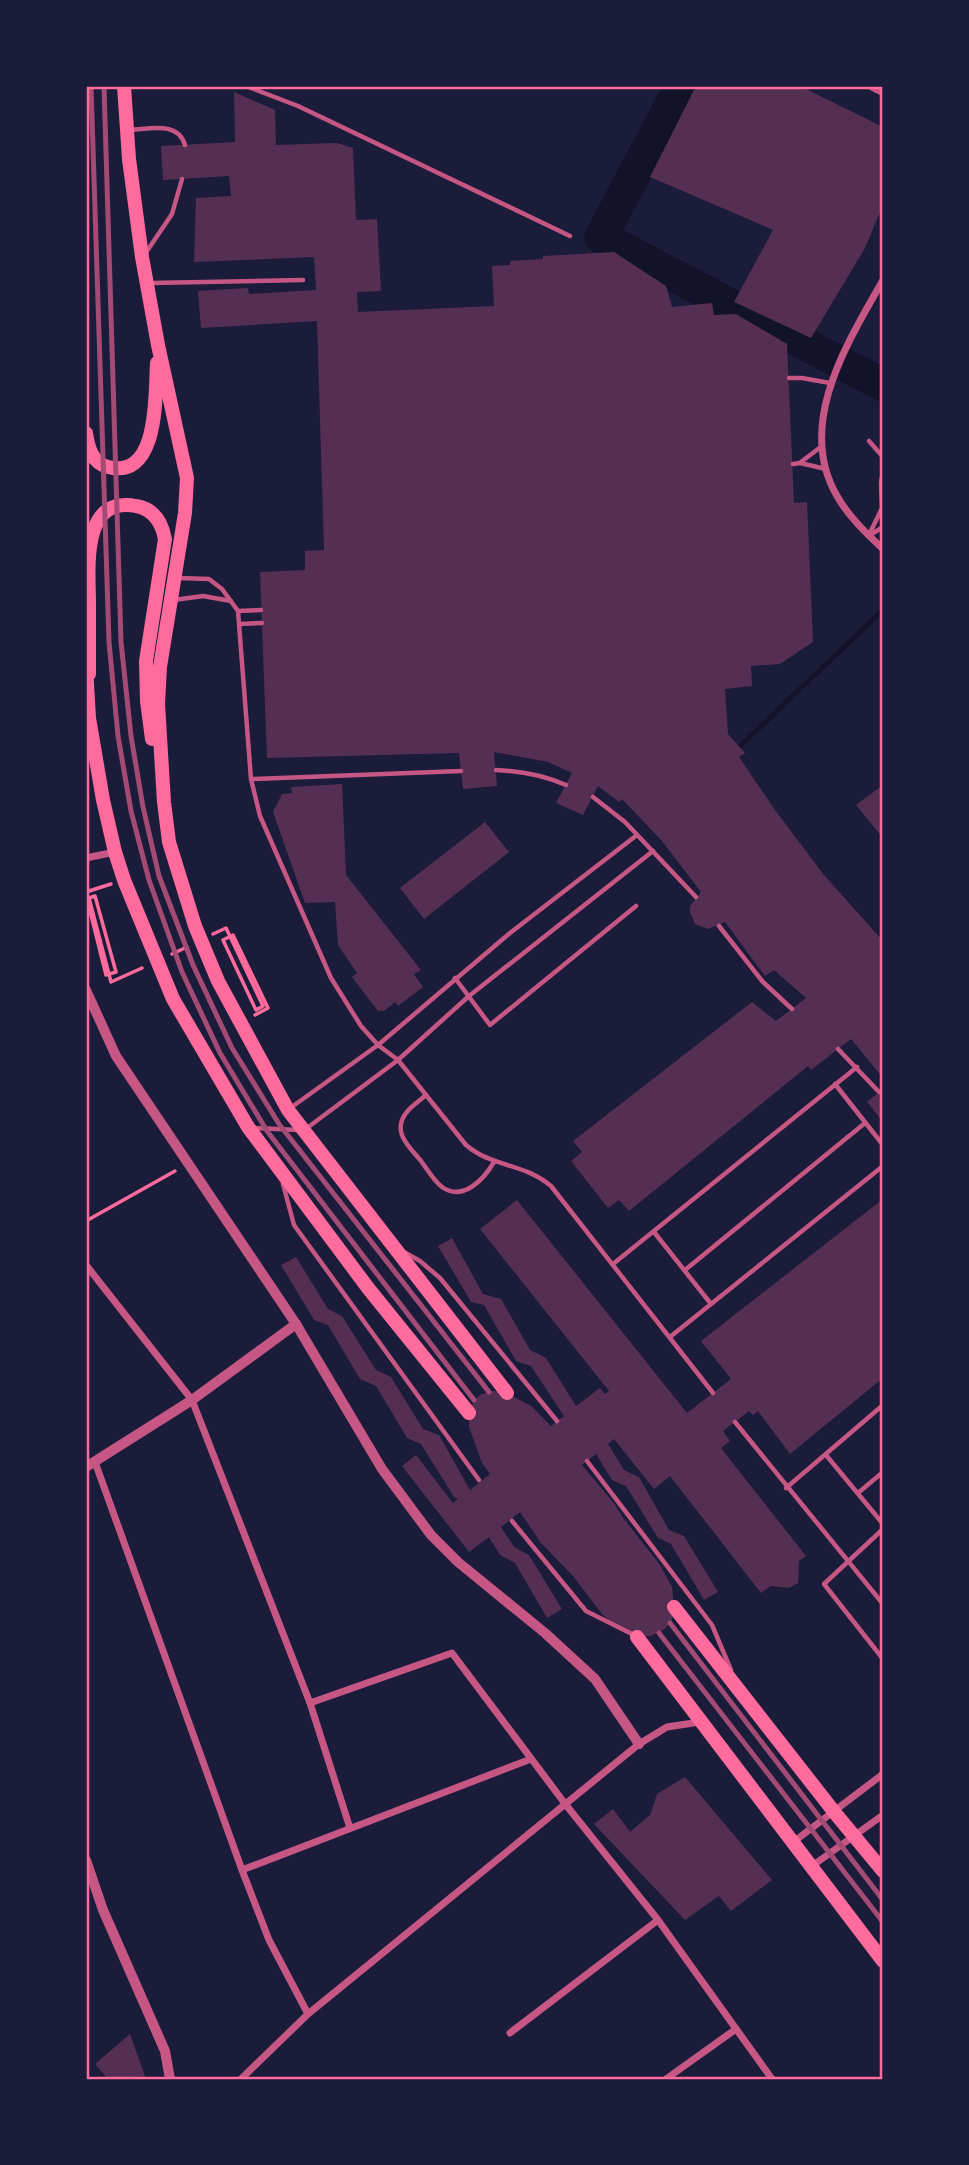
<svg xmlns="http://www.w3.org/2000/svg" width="969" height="2165" viewBox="0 0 969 2165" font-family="Karla,sans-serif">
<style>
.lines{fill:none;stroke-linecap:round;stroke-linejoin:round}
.stream{stroke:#12122b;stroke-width:5}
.river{stroke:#12122b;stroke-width:33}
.building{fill:#542f53}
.path{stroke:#ff6b9d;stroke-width:3.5}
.service{stroke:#c65784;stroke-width:4.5}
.minor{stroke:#c65784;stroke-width:7}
.tertiary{stroke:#c65784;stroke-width:10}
.primary{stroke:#ff6b9d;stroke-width:14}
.rail{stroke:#a44b75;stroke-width:5}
.neatline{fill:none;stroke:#ff6b9d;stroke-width:2.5}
</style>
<rect width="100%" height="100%" fill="#1b1b3a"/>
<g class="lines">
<path class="stream" d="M 740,746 L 883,610"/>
<path class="river" d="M 681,86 L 601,237 L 883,385"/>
</g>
<g class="building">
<path d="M 696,86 L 800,86 L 883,127 L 883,205 L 865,248 L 811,338 L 734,302 L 773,230 L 650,177 Z"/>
<path d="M 234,92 L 275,110 L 276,145 L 337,143 L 353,148 L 356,220 L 377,219 L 381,291 L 357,292 L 358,312 L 494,306 L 492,266 L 510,265 L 510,261 L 543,259 L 543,256 L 614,252 L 666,286 L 672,307 L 712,303 L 714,315 L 736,314 L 787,344 L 794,503 L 807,502 L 813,642 L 780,664 L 751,666 L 752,686 L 725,689 L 728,734 L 745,753 L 739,757 L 775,810 L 824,875 L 883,941 L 883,1078 L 851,1039 L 811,1070 L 808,1066 L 629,1211 L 619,1200 L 608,1208 L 571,1161 L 582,1152 L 573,1141 L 752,1002 L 776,1021 L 806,998 L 774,970 L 765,976 L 725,922 L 708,929 L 695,924 L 690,912 L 690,906 L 701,892 L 662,841 L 622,799 L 619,802 L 598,786 L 583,815 L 556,803 L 572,773 L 548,762 L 494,752 L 497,786 L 463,789 L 459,753 L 267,758 L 260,572 L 305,570 L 305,551 L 324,550 L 317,321 L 201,328 L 198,291 L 248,288 L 249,294 L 316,290 L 314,257 L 194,262 L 196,198 L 231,196 L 229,176 L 163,180 L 161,146 L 235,142 Z"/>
<path d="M 342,784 L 346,875 L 421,970 L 414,974 L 423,987 L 398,1006 L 395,1002 L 384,1011 L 378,1011 L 352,977 L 357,973 L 338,945 L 335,902 L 305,903 L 273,812 L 282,794 L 292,793 L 291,787 Z"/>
<path d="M 883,785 L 883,838 L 856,805 Z"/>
<path d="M 485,822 L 509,852 L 424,919 L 400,888 Z"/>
<path d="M 883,1089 L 883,1122 L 867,1102 Z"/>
<path d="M 883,1199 L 883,1378 L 790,1454 L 758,1411 L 753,1415 L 749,1411 L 723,1431 L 730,1441 L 721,1448 L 806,1556 L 799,1561 L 798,1583 L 789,1588 L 771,1586 L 761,1593 L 670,1476 L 654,1489 L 614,1439 L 608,1444 L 624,1470 L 639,1477 L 669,1530 L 684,1536 L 718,1592 L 704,1600 L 671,1544 L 658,1538 L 626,1486 L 612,1480 L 596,1454 L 582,1465 L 613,1502 L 624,1519 L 660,1565 L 672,1587 L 674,1607 L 672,1620 L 665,1629 L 651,1636 L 637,1637 L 618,1629 L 602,1614 L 573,1576 L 541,1543 L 520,1512 L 501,1527 L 514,1547 L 529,1555 L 562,1609 L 547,1618 L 515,1563 L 500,1555 L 489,1537 L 469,1552 L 402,1466 L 416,1455 L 453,1503 L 458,1499 L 454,1497 L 421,1444 L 407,1438 L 376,1386 L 360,1379 L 328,1325 L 314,1320 L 281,1265 L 296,1257 L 328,1309 L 342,1316 L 376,1370 L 391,1377 L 423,1429 L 439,1435 L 470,1490 L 490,1474 L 482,1463 L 469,1427 L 469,1413 L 474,1400 L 482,1394 L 493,1391 L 507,1393 L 531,1406 L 551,1426 L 564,1416 L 531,1366 L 516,1361 L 484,1305 L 471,1302 L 438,1246 L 452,1238 L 483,1294 L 501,1299 L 530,1350 L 546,1358 L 576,1406 L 600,1388 L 605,1394 L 609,1391 L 480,1229 L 517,1200 L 687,1413 L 731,1379 L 701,1341 Z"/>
<path d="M 685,1777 L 772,1880 L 731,1911 L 719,1896 L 685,1920 L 594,1824 L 613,1809 L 630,1832 L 650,1815 L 657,1794 Z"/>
<path d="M 130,2034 L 146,2079 L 108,2079 L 95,2064 Z"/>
</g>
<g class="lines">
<g class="path">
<path d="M 86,892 L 111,884"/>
<path d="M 86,895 L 106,975 L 116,972 L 95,896 L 89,898 L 111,982 L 142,968"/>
<path d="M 213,934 L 226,928 L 263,1006 L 256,1010 L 223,940 L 233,935 L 268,1008 L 255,1015"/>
<path d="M 172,954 L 187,947"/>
<path d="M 86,1221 L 175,1171"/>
</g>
<g class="service">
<path d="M 246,86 L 298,106 L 570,236"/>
<path d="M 131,130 C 150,129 178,121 185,145"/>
<path d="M 145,254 L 172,214 L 182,179"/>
<path d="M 151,283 L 303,280"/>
<path d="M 789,378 L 802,378 L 830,383"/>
<path d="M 869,441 L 883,457"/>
<path d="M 801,462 L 822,446"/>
<path d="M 793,464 L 800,463 L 826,469"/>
<path d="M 869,535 L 882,508 L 881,482 L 883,473"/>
<path d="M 870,535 L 883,527"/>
<path d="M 179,578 L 209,579 L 222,589 L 238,611 L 251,779 L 260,816 L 331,978 L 361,1026 L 378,1045 L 398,1060 L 466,1145 C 493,1168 522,1162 551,1186 L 713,1393"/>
<path d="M 174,600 L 203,596 L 231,601"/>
<path d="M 238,611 L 261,610"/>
<path d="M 240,624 L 262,623"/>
<path d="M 496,770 C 521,771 543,775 566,785"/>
<path d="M 251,779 L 461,771"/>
<path d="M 593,797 L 625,822 L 696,897"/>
<path d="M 719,926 L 763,982 L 792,1009"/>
<path d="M 455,978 L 490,1025 L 636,906"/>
<path d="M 838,1049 L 879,1092"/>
<path d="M 835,1084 L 883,1145"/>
<path d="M 426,1095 C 417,1103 403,1111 401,1124 C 398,1138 413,1151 421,1161 C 427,1169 434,1181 442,1187 C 463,1202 484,1179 494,1162"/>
<path d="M 289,1109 L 378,1045 L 510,933 L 637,835"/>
<path d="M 252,1128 L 299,1130"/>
<path d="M 307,1128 L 398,1060 L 469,996 L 653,851"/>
<path d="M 283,1184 L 294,1225 L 479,1480"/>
<path d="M 654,1232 L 711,1304"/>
<path d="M 404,1252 L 420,1261 L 440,1278 L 557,1421"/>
<path d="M 613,1264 L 857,1067"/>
<path d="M 685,1270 L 865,1123"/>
<path d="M 670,1337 L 883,1166"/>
<path d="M 735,1422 L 883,1604"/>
<path d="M 826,1455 L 883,1524"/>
<path d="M 587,1461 L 712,1625 L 731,1670"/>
<path d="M 786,1488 L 883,1405"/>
<path d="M 858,1493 L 883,1472"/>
<path d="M 512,1521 L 586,1611 L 634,1635"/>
<path d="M 883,1529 L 824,1584 L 883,1659"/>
</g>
<g class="minor">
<path d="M 883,280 C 848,342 795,424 837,496 C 849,517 866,533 883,549"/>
<path d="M 86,858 L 115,852"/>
<path d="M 86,1265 L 192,1400 L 310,1703 L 350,1828"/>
<path d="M 95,1462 L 242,1870 L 269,1940 L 308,2014"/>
<path d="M 310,1703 L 452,1653 L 566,1805 L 658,1920 L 772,2079"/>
<path d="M 792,1843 L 883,1774"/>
<path d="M 812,1866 L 883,1815"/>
<path d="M 242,1870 L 531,1759"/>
<path d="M 510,2033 L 658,1920"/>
<path d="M 241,2079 L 308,2014 L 639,1744 L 667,1727 L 700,1722"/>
<path d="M 666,2079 L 736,2029"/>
</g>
<g class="tertiary">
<path d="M 873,86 L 883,91"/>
<path d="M 86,990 L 116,1056 L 296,1324 L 382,1469 L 431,1535 L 458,1562 L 545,1633 L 595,1679 L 639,1744"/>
<path d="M 86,1467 L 192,1400 L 296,1324"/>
<path d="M 86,1860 L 103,1910 L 165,2051 L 170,2079"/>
</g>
<g class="primary">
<path d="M 124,86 L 129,159 L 142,257 L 158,345 L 187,478 L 185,513 L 160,667 L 158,704 L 164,802 L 169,842 L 195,926 L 218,981 L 288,1110 L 507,1393"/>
<path d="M 86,433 C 88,447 92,463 108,467 C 160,480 155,393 157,363"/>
<path d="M 86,667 L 89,718 L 103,800 L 115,852 L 124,880 L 173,999 L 248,1127 L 368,1288 L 469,1413"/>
<path d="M 89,674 C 89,651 89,628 89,604 C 89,571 80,495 136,506 C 154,509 162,523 165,539 L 146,661 L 147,701 L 152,739"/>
<path d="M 674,1607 L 835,1813 L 883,1871"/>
<path d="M 637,1637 L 883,1961"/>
</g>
<g class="rail">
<path d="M 91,86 L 109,642 L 118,736 L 131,811 L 149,880 L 182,972 L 220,1053 L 267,1131 L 474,1400"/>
<path d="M 104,86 L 121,642 L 131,736 L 143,807 L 159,876 L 193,965 L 232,1048 L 279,1124 L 489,1392"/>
<path d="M 670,1623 L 883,1900"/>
<path d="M 659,1633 L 883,1922"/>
</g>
</g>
<rect width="969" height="2165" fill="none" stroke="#1b1b3a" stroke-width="175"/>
<rect x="88" y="88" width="793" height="1990" class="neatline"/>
</svg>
